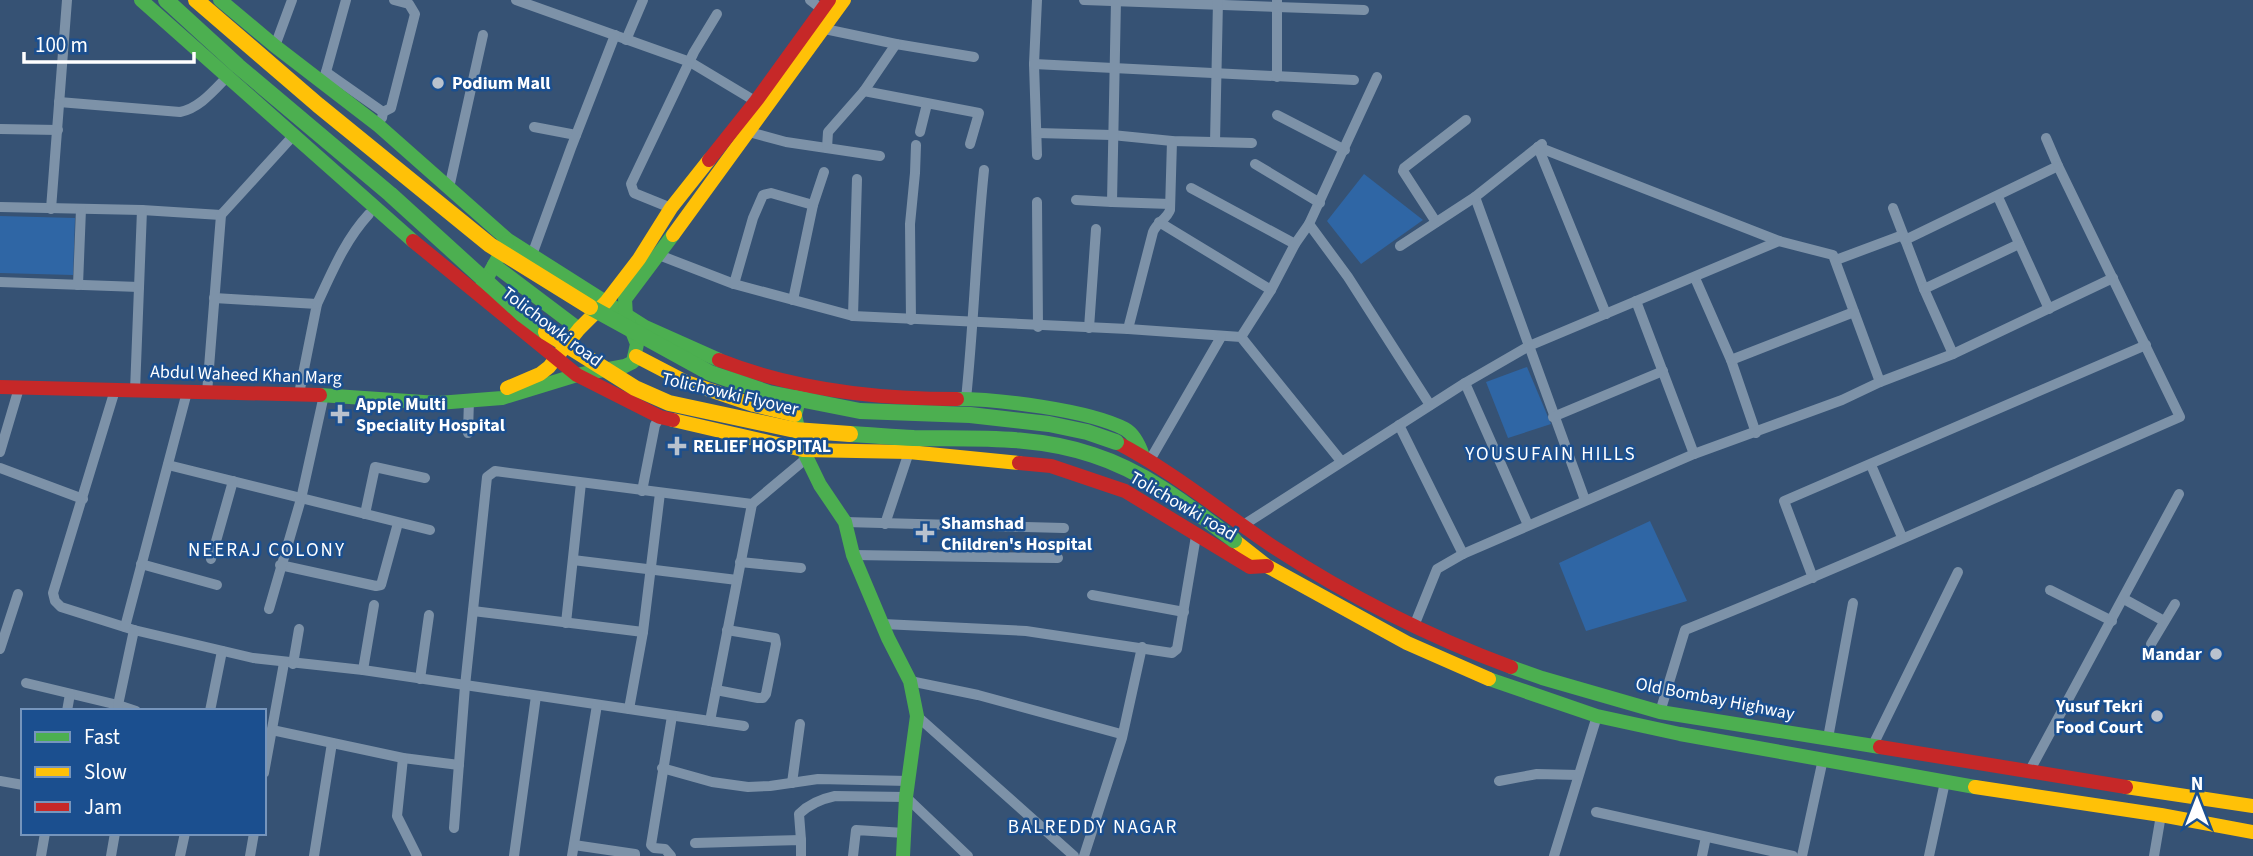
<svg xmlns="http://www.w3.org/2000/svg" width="2253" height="856" viewBox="0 0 2253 856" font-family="'Source Sans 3',sans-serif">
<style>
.park{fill:#2f66a5}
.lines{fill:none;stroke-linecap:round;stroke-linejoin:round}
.street{stroke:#7d92a8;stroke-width:10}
.fast{stroke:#4caf50;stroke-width:14}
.slow{stroke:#ffc107;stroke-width:14}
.jam{stroke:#c62828;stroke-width:14}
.fast-bridge{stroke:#4caf50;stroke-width:16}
.slow-bridge{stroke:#ffc107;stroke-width:16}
.poi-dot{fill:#b9c2ce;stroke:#1b4f8f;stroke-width:2.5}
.labels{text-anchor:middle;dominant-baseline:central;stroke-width:5;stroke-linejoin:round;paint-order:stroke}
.poi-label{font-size:18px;font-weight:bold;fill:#fff;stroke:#1b4f8f;text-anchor:start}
.street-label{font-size:18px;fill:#fff;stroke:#1b4f8f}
.neighbourhood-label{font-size:19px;letter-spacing:2px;fill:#fff;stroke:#1b4f8f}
</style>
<rect width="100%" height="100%" fill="#365274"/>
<g class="park">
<path d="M 1364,174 L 1423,220 L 1361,264 L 1327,221 Z"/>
<path d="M 0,216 L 75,218 L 73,275 L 0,273 Z"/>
<path d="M 1527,367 L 1551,424 L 1508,438 L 1486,382 Z"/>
<path d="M 1650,521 L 1687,601 L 1586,631 L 1559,563 Z"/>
</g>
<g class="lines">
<g class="street">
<path d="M 516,0 L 690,62 L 760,104"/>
<path d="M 810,0 L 823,10"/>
<path d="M 1037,0 L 1034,64 L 1037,155"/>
<path d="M 1084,0 L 1364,10"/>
<path d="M 820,28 L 896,44 L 974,57"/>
<path d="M 626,40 L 643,0"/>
<path d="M 275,46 L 292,0"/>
<path d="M 1034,64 L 1354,80"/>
<path d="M 326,72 L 346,0"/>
<path d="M 1277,77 L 1277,0"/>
<path d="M 322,82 L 326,72 L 383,112 L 382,118"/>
<path d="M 864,91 L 979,113 L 970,144"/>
<path d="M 59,102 L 180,112 C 200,108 214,90 228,76"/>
<path d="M 383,112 L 391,108 L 415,14 L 409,4 L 394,0"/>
<path d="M 1277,115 L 1345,150"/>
<path d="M 534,127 L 576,135"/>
<path d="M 0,129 L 58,130"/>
<path d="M 749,132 L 786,142 L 880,156"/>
<path d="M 920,132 L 927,104"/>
<path d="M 1037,133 L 1112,135 L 1172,141 L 1252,143"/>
<path d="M 1215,142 L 1218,1"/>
<path d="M 1538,147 L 1779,241 L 1833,255 L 1880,382"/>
<path d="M 1538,147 L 1606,314"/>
<path d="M 827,148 L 828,132 L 864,91 L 896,44"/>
<path d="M 1255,164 L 1320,203"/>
<path d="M 449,188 L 483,35"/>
<path d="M 1191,188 L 1295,244"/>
<path d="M 1475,197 L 1585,500"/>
<path d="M 1998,197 L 2049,309"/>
<path d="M 1076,200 L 1112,202 L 1116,0"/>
<path d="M 1037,202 L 1038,327"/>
<path d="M 1112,202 L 1170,204"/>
<path d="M 0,207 L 142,210 L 221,215 L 293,136"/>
<path d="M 671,208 L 634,193 L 631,184 L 694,52 L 717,14"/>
<path d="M 1893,208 L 1924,289 L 1953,354"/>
<path d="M 51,209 L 67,0"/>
<path d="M 1159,222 L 1271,290"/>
<path d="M 1436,222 L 1403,171 L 1404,168 L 1466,120"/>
<path d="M 1309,224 L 1348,277 L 1430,405"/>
<path d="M 1905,240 L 2058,166 L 2046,138"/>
<path d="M 1400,246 L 1475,197 L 1542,144"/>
<path d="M 532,255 L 571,148 L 615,35"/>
<path d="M 659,255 L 734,284 L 853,316 L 1128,329 L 1241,337 L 1341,461"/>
<path d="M 1836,260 L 1903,235"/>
<path d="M 1695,278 L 1731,360 L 1756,433"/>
<path d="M 0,282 L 139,287"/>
<path d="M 734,284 L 753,218 L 763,195 L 771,193 L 813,205"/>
<path d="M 78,285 L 81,209"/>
<path d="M 1924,289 L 2019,244"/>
<path d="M 214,298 L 317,304 L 299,394"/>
<path d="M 793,300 L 813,205 L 824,172"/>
<path d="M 1636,301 L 1694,454"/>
<path d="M 317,304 C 332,272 345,240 369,214"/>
<path d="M 853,316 L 857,179"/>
<path d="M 911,320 L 910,224 L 915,173 L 916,145"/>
<path d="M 1089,328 L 1096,229"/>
<path d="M 1128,329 L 1153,232 C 1157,222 1167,219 1170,210 L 1172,141"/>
<path d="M 1241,337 L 1271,290 L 1295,244 L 1309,224 L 1377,77"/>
<path d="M 1731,360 L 1854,312"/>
<path d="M 1465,383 L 1528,525"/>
<path d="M 115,390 L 53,593 L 55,601 L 61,607 L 134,630 L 253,658 L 363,670 L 744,726"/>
<path d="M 135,391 L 142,210"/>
<path d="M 207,393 L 221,215"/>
<path d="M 966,399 C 974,322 976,246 984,170"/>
<path d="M 1553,417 L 1663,371"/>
<path d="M 1399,425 L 1463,554"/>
<path d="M 468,433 L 469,399"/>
<path d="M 0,452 L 19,388"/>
<path d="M 1150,460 L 1221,337"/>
<path d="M 168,465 L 430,530"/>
<path d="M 1871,465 L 1902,537"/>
<path d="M 0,468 L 83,499"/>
<path d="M 642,491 L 655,425 L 660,417"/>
<path d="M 365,514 L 375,467 L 425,478"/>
<path d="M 845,522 L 1064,528"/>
<path d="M 885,524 L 909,452"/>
<path d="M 1245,524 L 1465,383 L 1529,346 L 1779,241"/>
<path d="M 853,555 L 1058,558"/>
<path d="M 211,559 L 233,481"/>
<path d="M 573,560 L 737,580"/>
<path d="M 740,562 L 801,568"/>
<path d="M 141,564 L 217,585"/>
<path d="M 280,565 L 376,586 L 381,585 L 398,523"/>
<path d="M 1813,578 L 1784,501 L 2146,345"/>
<path d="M 2050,590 L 2112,621"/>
<path d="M 1092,595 L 1184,612"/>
<path d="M 2124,599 L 2164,621"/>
<path d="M 269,609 L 301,499 L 324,395"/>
<path d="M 473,611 L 643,632"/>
<path d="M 566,623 L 581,483"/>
<path d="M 883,624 L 1026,631 L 1172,653 L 1177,649 L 1196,536"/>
<path d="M 1414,626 L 1437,569 L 1463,554 L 1694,454 L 1842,400 L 1880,382 L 1953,354 L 2113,278"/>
<path d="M 125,627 L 187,392"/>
<path d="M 2151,644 L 2175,604"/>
<path d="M 0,649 L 18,594"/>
<path d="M 293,664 L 299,629"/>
<path d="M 363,670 L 374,605"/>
<path d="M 420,679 L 429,615"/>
<path d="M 910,681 L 978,695 L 1121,734"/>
<path d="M 26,683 L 118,705 L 136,711"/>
<path d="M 716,690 L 758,698 L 763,698 L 766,694 L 776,644 L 775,638 L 727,630"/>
<path d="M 118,705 L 134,630"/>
<path d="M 629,709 L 643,632 L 660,493"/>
<path d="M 67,711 L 70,694"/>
<path d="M 210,711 L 222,651"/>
<path d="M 1660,712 L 1685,630 C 1852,563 2015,489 2180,417 L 2058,166"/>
<path d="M 917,716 L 1074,856"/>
<path d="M 710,721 L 752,504"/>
<path d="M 272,730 L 403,758 L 459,765"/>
<path d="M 1828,738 L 1853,603"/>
<path d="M 1873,745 L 1958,572"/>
<path d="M 403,758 L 397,816 L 417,856"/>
<path d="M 662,768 L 712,782 L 748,787 L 770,786 L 818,779 L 908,781"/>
<path d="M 2029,772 L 2179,494"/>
<path d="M 264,773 L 284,663"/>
<path d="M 0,781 L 23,785"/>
<path d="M 1499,781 L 1537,774 L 1578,775"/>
<path d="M 792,783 L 800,724"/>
<path d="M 1596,812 L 1793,856"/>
<path d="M 454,828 L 465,686 L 487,477 L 495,471 L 752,504 L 808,457"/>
<path d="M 801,840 L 799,814 C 809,804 821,799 835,796 L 906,797 L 968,856"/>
<path d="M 695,843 L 801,840 L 801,856"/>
<path d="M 574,845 L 635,854 L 635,856"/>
<path d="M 41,856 L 45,833"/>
<path d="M 111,856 L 115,833"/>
<path d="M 180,856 L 185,833"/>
<path d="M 250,856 L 254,833"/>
<path d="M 314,856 L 332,743"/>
<path d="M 514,856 L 536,696"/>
<path d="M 572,856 L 597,705"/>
<path d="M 671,856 L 665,849 L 654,848 L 651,845 L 672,716"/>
<path d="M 853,856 L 856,830 L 905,833"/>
<path d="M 1084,856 L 1122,738 L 1142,647"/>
<path d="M 1554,856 L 1597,716"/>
<path d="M 1702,856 L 1706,837"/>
<path d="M 1802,856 L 1823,759"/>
<path d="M 1929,856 L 1945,782"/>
<path d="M 2154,856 L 2161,815"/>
</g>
<g class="fast">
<path d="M 141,0 L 413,241"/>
<path d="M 220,0 L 275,46 L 379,126 L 508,240 L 645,327 L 719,360"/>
<path d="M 494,265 L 579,329"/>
<path d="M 480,290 L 507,242"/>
<path d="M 802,389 L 795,415 L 803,450 L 820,485 L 845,522 L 853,555 L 888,638 L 910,681 L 917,716 L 906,797 L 903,856"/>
<path d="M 320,395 L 438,403 L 502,398 L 577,375 L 625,366 L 633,362 L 637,344 L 626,316 L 625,299 L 673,235"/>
<path d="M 957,399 C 998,399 1089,410 1125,429 C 1134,434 1140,447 1143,456"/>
<path d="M 1511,667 L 1542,678 L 1660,712 L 1880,747"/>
<path d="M 1489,679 L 1597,716 L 1680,734 L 1975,787"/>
</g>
<g class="slow">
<path d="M 673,235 L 844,0"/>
<path d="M 636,356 L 686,382 L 754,405 L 795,415"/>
<path d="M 507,388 L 540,374 L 549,367 L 579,329 L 606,302 L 639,259 L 671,208 L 709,160"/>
<path d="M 673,420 L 803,450 L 909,452 L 1019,463"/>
<path d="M 1234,540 L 1267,566 L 1407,643 L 1489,679"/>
<path d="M 1975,787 L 2161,815 L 2253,832"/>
<path d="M 2126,787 L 2253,806"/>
</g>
<g class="jam">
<path d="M 709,160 L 756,101 L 829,0"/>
<path d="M 413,241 L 577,375 L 660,417 L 673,420"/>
<path d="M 719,360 C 794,390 876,399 957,399"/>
<path d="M 0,387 L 320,395"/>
<path d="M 1116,442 C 1172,471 1220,511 1272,546 C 1347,595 1427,636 1511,667"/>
<path d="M 1019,463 L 1051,466 L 1125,491 L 1250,567 L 1267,566"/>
<path d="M 1880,747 L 2126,787"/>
</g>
<g class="fast-bridge">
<path d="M 166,0 L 238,66 L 390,194 L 522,314 L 546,332"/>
<path d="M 590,307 L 710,373 L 769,393 L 860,411 L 970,415 L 1049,424 L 1087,432 L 1116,442"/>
<path d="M 850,434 C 871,435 892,437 914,438 C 974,439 1035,435 1093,455 C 1146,472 1190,507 1234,540"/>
</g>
<g class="slow-bridge">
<path d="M 196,0 L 318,105 L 490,245 L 590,307"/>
<path d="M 546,332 L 635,388 L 669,403 L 795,430 L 850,434"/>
</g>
</g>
<g class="poi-dot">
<circle cx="438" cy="83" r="7"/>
<path d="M336.5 403.5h7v7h7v7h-7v7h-7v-7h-7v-7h7z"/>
<path d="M673.5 435.5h7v7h7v7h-7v7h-7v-7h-7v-7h7z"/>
<path d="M921.5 522.5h7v7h7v7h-7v7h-7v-7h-7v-7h7z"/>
<circle cx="2216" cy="654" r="7"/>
<circle cx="2157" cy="716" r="7"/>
</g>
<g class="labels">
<g class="poi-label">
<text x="452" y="83">Podium Mall</text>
<text x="356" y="404">Apple Multi<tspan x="356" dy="21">Speciality Hospital</tspan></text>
<text x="693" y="446">RELIEF HOSPITAL</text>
<text x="941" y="523">Shamshad<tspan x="941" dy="21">Children's Hospital</tspan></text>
<text x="2202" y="654" text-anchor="end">Mandar</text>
<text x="2143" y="706" text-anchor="end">Yusuf Tekri<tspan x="2143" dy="21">Food Court</tspan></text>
</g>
<g class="street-label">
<text transform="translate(552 327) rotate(37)">Tolichowki road</text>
<text transform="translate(246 375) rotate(2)">Abdul Waheed Khan Marg</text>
<text transform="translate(730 394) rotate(13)">Tolichowki Flyover</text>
<text transform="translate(1183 506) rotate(30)">Tolichowki road</text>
<text transform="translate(1715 699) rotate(11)">Old Bombay Highway</text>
</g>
<g class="neighbourhood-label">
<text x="1551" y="454">YOUSUFAIN HILLS</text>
<text x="267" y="550">NEERAJ COLONY</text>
<text x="1093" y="827">BALREDDY NAGAR</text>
</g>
</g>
<rect x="21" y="709" width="245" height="126" fill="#1b4f8f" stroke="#7695bc" stroke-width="2"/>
<rect x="35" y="732" width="35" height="10" fill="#4caf50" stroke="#7695bc" stroke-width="2"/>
<text x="84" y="744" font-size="21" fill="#ffffff">Fast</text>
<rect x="35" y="767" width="35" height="10" fill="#ffc107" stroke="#7695bc" stroke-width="2"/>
<text x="84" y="779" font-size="21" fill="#ffffff">Slow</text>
<rect x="35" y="802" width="35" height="10" fill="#c62828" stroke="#7695bc" stroke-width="2"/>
<text x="84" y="814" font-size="21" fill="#ffffff">Jam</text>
<g transform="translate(2197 800)" stroke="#1b4f8f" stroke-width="5" paint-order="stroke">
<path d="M0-5L12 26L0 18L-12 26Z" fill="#ffffff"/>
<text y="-10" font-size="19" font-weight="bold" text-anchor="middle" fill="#ffffff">N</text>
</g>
<path d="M24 52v10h170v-10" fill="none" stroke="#ffffff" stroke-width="3.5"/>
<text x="35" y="52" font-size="21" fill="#ffffff" stroke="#1b4f8f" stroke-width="5" paint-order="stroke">100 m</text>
</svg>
